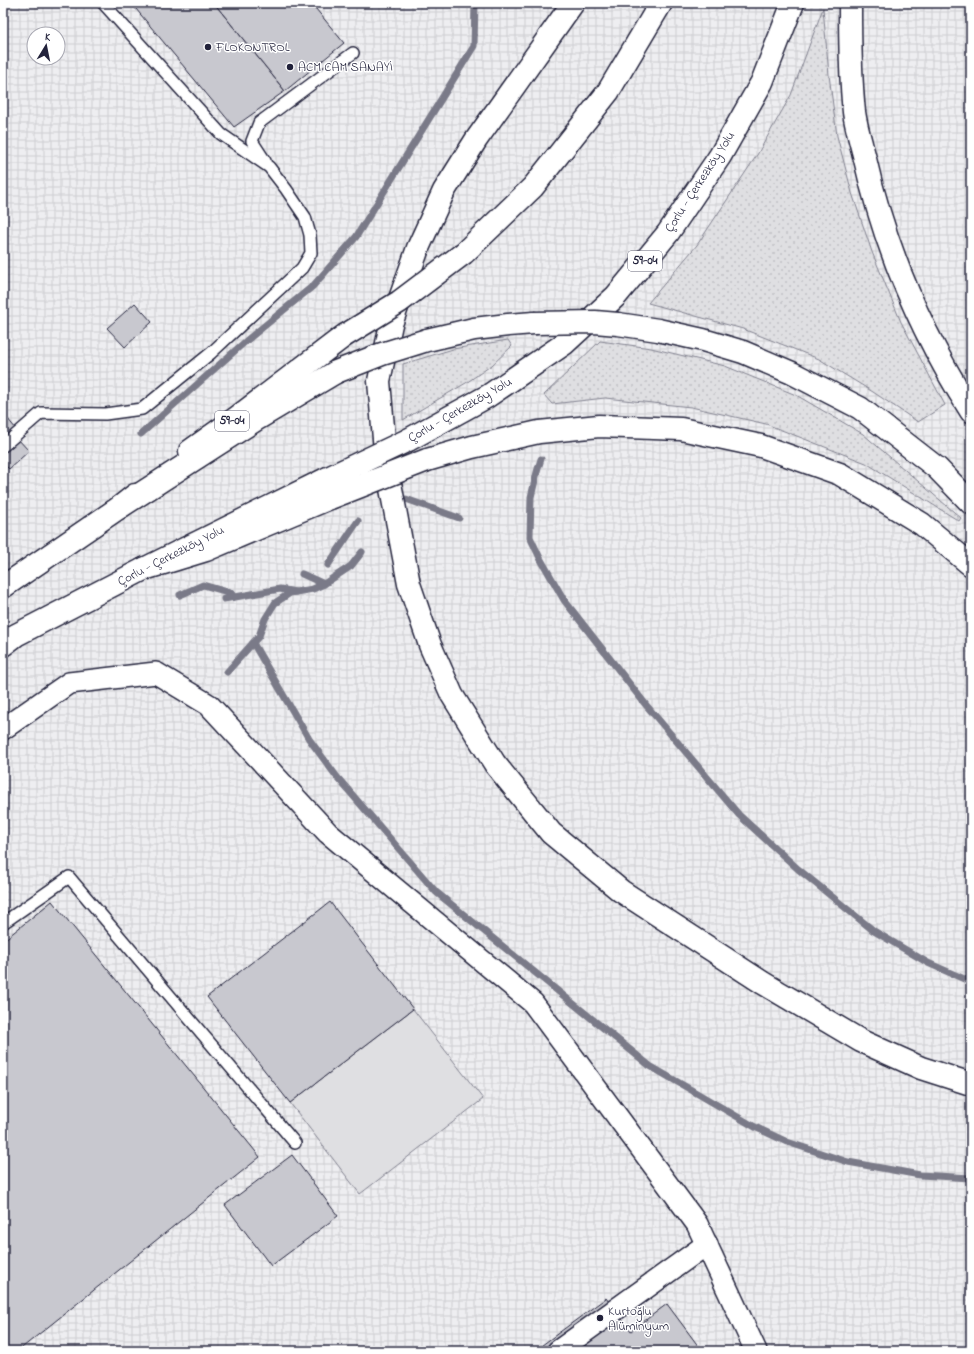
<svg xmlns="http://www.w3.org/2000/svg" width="974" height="1354" viewBox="0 0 974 1354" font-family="'Indie Flower',sans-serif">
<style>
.industrial{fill:url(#industrial-grid);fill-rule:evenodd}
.grass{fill:url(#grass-dots);stroke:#80808e}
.green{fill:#dfdfe2;stroke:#80808e}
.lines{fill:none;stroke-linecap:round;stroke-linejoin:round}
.stream{stroke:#7a7a88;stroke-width:7}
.building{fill:#c8c8cf;stroke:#22223b}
.lane-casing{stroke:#22223b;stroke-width:14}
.street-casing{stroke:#22223b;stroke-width:24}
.primary-casing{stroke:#22223b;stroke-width:25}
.highway-casing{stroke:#22223b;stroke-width:25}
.lane{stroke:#fff;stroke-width:11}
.street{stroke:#fff;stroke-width:21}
.primary{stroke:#fff;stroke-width:22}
.highway{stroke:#fff;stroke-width:22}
.primary-bridge-casing{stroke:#22223b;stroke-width:25;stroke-linecap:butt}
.highway-bridge-casing{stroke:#22223b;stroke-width:25;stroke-linecap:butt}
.primary-bridge{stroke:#fff;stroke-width:22}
.highway-bridge{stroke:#fff;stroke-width:22}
.poi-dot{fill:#22223b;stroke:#fff;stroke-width:1.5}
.labels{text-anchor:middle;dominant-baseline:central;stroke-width:3;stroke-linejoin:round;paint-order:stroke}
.shield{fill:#fff;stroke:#646476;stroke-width:1}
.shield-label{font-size:12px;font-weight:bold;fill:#22223b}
.poi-label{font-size:13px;fill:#22223b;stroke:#fff;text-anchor:start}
.street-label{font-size:13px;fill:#22223b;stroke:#fff}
</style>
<defs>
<pattern id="industrial-grid" width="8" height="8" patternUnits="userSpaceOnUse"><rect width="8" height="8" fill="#eeeef1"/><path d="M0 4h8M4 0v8" fill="none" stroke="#ccccd0"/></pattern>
<pattern id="grass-dots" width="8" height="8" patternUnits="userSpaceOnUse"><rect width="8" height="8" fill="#dfdfe2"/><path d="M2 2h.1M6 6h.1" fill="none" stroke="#bfbfc3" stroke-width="1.8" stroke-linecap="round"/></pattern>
</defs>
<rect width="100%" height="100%" fill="#fff"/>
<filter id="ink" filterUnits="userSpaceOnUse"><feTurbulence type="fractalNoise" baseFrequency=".025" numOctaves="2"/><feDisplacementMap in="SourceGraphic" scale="8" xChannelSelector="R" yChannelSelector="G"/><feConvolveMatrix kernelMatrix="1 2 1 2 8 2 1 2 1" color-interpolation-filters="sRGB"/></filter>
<g filter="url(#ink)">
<path class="industrial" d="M 3,3 L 971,3 L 971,1351 L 3,1351 ZM 34,34 L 58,34 L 58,58 L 34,58 Z"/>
<g class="grass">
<path d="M 823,8 L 829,75 L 837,136 L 852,193 L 872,252 L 901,322 L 945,405 L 918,422 L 873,392 L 819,359 L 743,329 L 648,303 L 697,245 L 757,155 L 791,95 Z"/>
<path d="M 508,340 L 512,346 L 492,365 L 466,383 L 403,420 L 403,364 L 453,349 Z"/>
<path d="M 600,341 L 651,348 L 725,366 L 796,395 L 863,434 L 961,518 L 959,521 L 866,463 L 766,424 L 691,407 L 605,398 L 552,404 L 544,395 Z"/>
</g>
<path class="green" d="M 413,1009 L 483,1099 L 360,1194 L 290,1103 Z"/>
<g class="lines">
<g class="stream">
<path d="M 141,434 L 246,341 L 313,286 L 356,237 L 474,46 L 475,3"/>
<path d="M 541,459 L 537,472 L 531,497 L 530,537 L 540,558 L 564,600 L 646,705 L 739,815 L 798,869 L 874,931 L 928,963 L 971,982"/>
<path d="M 406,499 L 459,518"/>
<path d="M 328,565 L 358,521"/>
<path d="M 302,574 L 324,584 L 351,566 L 362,552"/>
<path d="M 180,595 L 203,585 L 231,593 L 234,597"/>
<path d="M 224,599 L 280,589 L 295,592"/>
<path d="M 253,643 L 309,739 L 337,777 L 436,892 L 650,1066 L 755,1127 L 787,1142 L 848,1162 L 920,1175 L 971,1178"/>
<path d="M 227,672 L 259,636 L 265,619 L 275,603 L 290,593 L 313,589 L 324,584"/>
</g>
</g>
<g class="building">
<path d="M 131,3 L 214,3 L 285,91 L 234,127 Z"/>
<path d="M 214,3 L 311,3 L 344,43 L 285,91 Z"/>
<path d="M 135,303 L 152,322 L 125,347 L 107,328 Z"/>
<path d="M 3,413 L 16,429 L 3,440 Z"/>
<path d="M 17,438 L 29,451 L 9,469 L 3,463 L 3,450 Z"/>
<path d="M 52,901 L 260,1157 L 18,1351 L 3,1351 L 3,941 Z"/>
<path d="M 330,902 L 413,1009 L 290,1103 L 207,997 Z"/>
<path d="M 292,1155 L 338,1216 L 271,1266 L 225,1205 Z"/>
<path d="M 606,1298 L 631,1331 L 667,1304 L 702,1351 L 534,1351 Z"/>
</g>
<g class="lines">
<defs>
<g id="lane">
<path d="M 265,161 L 252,141 L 259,123 L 353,53"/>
<path d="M 3,446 L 41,413 L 105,414 L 142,409 L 211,353 L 302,268 L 311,253 L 310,235 L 305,217 L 286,189 L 269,167 L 221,134 L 103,3"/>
<path d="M 3,923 L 69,877 L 295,1143"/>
</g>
<g id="street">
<path d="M 3,729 L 69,683 L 156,673 L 209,705 L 328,833 L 533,1003 L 697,1224 L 756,1351"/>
<path d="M 558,1351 L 707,1244"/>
</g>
<g id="primary">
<path d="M 464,253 L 533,187 L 608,92 L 661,3"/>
<path d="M 408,440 L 488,396 L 564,344 L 616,296 L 668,233 L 720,156 L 762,82 L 793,3"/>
<path d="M 190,451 L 235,419 L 344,336"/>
<path d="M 3,587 L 120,507 L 135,495"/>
<path d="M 3,645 L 16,635 L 144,569 L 328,478"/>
</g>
<g id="highway">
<path d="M 573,3 L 476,140 L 444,191 L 418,248 L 391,324 L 379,381 L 386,462 L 409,584 L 430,645 L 452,695 L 495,764 L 551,833 L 621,891 L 763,983 L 861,1041 L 921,1068 L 971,1084"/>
<path d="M 850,3 C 850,39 850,75 854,112 C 856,127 861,143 865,159 C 885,248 922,334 971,411"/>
<path d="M 618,324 L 658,330 L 703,340 L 743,352 L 792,373 L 860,408 L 937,468 L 971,503"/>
<path d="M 427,340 L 474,329 L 508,325 L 534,323"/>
<path d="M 427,460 L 472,447 L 539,432 L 599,426 L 681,429 L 761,446 L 840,474 L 922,524 L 971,565"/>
<path d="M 120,507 L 257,419 L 336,372"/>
<path d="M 144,569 L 206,550 L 330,498"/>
</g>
</defs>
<use href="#lane" class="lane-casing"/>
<use href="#street" class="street-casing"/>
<use href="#primary" class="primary-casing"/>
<use href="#highway" class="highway-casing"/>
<use href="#lane" class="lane"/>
<use href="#street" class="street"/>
<use href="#primary" class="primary"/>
<use href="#highway" class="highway"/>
<defs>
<g id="primary-bridge">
<path d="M 344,336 L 399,302 L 464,253"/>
<path d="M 328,478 L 408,440"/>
</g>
<g id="highway-bridge">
<path d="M 534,323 L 595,322 L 618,324"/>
<path d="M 336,372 L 382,354 L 427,340"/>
<path d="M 330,498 L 427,460"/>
</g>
</defs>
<use href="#primary-bridge" class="primary-bridge-casing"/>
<use href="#highway-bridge" class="highway-bridge-casing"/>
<use href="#primary-bridge" class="primary-bridge"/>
<use href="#highway-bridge" class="highway-bridge"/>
</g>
</g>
<g class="poi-dot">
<circle cx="208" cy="47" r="4"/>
<circle cx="290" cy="67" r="4"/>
<circle cx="600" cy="1318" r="4"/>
</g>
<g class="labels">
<g class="shield">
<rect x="628" y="251" width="34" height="20" rx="3"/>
<rect x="215" y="411" width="34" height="20" rx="3"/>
</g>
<g class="shield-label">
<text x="645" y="261">59-04</text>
<text x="232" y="421">59-04</text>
</g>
<g class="poi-label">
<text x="216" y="47">FLOKONTROL</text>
<text x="298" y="67">ACM CAM SANAYİ</text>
<text x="608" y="1311">Kurtoğlu<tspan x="608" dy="15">Alüminyum</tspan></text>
</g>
<g class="street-label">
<text transform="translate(700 182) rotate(-57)">Çorlu - Çerkezköy Yolu</text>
<text transform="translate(460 410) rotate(-30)">Çorlu - Çerkezköy Yolu</text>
<text transform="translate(171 556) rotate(-27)">Çorlu - Çerkezköy Yolu</text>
</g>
</g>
<rect width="974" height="1354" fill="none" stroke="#fff" stroke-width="16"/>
<rect x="8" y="8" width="958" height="1338" fill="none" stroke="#22223b" stroke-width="1.5" filter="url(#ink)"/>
<g transform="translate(46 46) rotate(10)"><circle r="19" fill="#ffffff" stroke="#a7a7b1"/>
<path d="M0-3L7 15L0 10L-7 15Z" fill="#22223b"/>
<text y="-6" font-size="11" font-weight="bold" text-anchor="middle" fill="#22223b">K</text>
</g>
</svg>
